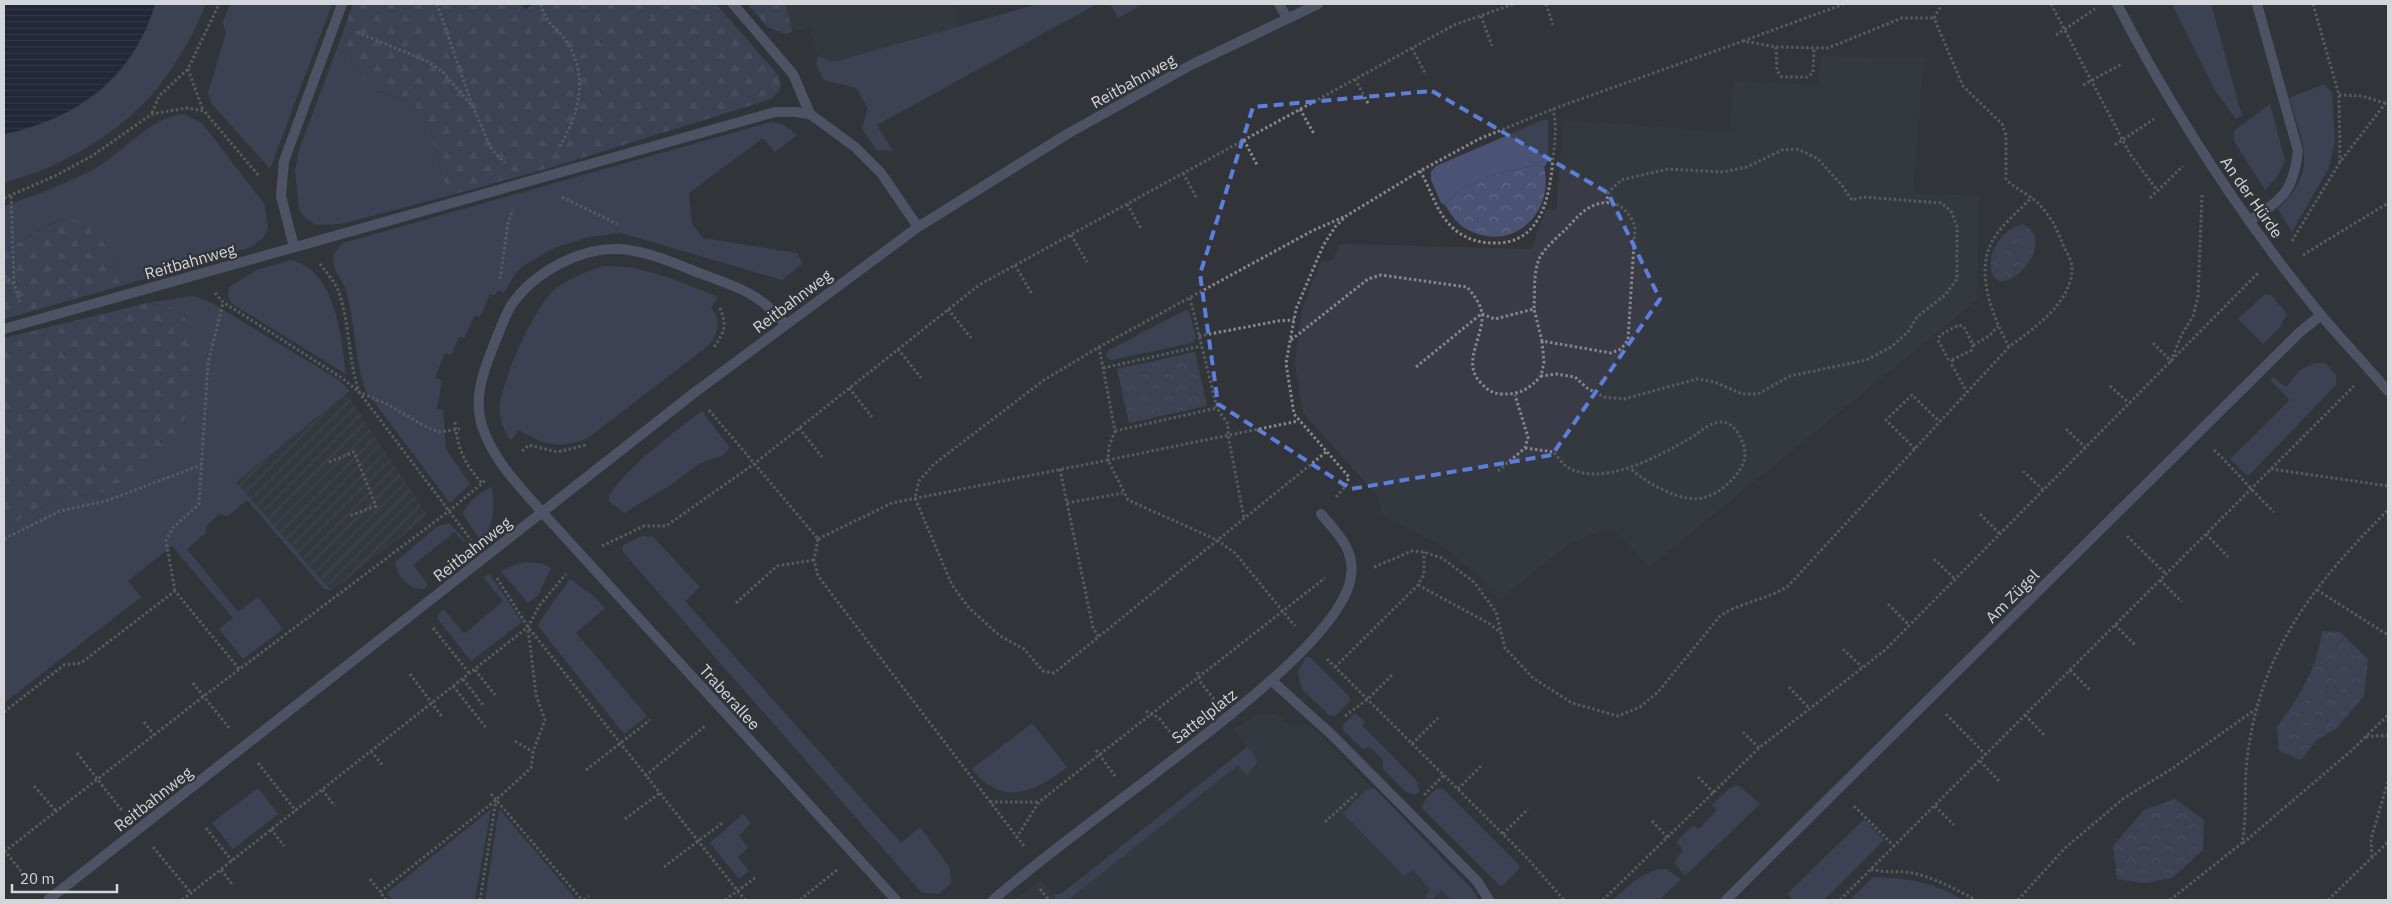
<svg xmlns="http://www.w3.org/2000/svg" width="2392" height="904" viewBox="0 0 2392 904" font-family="'IBM Plex Sans',sans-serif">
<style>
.built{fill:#393c47}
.industrial{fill:url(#industrial-furrows)}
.green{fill:#4a5374}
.forest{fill:url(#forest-firs)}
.park{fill:url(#park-crowns)}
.water{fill:url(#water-rules)}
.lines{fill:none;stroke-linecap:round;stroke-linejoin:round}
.path{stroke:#86878c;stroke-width:3;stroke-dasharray:2.5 2.5;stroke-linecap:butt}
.lane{stroke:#6f799c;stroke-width:10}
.street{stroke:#6f799c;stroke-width:10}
.marked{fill:none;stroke:#5d7ed9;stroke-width:4;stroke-dasharray:10 6;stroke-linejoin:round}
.labels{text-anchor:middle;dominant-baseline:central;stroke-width:4.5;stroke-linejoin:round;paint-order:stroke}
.street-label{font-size:16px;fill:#d5d6da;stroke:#323439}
</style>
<defs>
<pattern id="industrial-furrows" width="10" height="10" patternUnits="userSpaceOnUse" patternTransform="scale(1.25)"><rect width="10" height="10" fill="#393c47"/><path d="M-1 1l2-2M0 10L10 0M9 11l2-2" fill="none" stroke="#555761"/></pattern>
<pattern id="forest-firs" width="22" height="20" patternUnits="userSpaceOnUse" patternTransform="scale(1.25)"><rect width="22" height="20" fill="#4a5374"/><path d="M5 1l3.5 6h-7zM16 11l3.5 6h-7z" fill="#636b87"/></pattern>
<pattern id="park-crowns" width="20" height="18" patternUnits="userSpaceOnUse" patternTransform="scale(1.25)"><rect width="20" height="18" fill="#4a5374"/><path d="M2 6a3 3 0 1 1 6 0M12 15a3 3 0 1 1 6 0" fill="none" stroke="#636b87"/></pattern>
<pattern id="water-rules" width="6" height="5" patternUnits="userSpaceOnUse" patternTransform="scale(1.25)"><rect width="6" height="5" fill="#121838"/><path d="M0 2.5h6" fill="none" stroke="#343954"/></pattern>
</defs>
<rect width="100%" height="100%" fill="#323439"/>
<g class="built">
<path d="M 779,4 L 953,4 L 959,26 L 833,62 L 818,56 L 810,27 L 787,34 Z"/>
<path d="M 1821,56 L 1924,57 L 1913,193 L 1979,196 L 1977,300 L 1649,567 L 1611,527 L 1570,543 L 1498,601 L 1480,578 L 1447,549 L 1381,514 L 1379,498 L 1303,413 L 1295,364 L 1302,309 L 1321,262 L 1333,260 L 1340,244 L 1531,249 L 1546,210 L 1556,210 L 1564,120 L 1729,132 L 1734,80 L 1817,86 Z"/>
<path d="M 1257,714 L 1276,714 L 1291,726 L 1310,725 L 1471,888 L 1479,900 L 1014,900 L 1042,880 L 1053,894 L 1061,894 L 1247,747 L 1234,729 Z"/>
</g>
<path class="industrial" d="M 347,394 L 428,516 L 331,591 L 236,482 Z"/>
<g class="green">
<path d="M 155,4 L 206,4 C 174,81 131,129 54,165 C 38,173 20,177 4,183 L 4,134 C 77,119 133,78 155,4 Z"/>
<path d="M 230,4 L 332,4 L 270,169 L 211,103 L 208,93 L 226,33 L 223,22 Z"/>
<path d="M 1038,4 L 1097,4 L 877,125 L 893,151 L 876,150 L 862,128 L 868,109 L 856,88 L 824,80 L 816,65 L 818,56 L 833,62 Z"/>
<path d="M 1110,4 L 1143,4 L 1118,18 Z"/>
<path d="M 2172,4 L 2211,4 L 2242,116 L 2236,119 L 2215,90 Z"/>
<path d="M 343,32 L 354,69 L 376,90 L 411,102 L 430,129 L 443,180 L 455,194 L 341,224 L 316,225 L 303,216 L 299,209 L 295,171 L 299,150 Z"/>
<path d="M 2324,84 L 2332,93 L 2335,143 L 2328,169 L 2292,232 L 2278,209 C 2318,171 2304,145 2289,98 Z"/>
<path d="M 2270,104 L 2285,161 L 2277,177 L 2265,190 L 2234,141 L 2234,131 Z"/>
<path d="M 183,114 L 202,123 L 265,205 L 268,228 L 263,238 L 251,247 L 121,286 L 110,253 L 62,218 L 4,250 L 4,206 C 36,195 66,184 96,168 C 125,151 149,118 183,114 Z"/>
<path d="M 1545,119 L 1548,121 L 1548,161 L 1544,167 L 1537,165 C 1505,172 1467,178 1445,205 L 1441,203 L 1431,180 L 1431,172 L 1436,166 Z"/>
<path d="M 771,122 L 784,125 L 797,135 L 775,152 L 763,138 L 689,193 L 692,224 L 703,238 L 797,253 L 803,263 L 782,280 L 621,233 L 588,237 L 554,248 L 523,266 L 515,274 L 504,293 L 498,290 L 495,295 L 490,294 L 480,317 L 475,315 L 464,338 L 459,337 L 451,355 L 445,353 L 435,378 L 442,381 L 437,409 L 443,410 L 446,449 L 470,484 L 450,503 L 365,390 C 355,358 355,323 346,290 C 343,281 334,272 333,262 C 332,253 338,249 343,243 Z"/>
<path d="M 291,260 C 336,271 341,336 346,374 L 231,303 L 228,295 L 229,287 L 257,270 Z"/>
<path d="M 604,266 C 644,265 681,282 718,297 L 711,308 C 722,321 718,332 709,345 L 588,438 C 558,449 546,446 519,430 L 511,440 C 503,431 499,417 500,404 C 505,374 531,313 553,291 C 568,278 585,272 604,266 Z"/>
<path d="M 2265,294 L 2271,295 L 2287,314 L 2280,327 L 2263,344 L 2238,319 Z"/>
<path d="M 193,296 L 212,303 L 339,380 L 350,391 L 236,482 L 331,591 L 323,588 L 247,500 L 228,516 L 219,514 L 206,526 L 206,533 L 187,549 L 238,612 L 258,597 L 283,629 L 243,659 L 219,629 L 233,618 L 172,546 L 128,581 L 141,597 L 4,703 L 4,528 L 58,499 L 103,492 L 178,309 L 147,303 Z"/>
<path d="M 1186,310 L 1189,311 L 1196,337 L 1192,343 L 1111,360 L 1107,358 L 1106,354 L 1109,350 Z"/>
<path d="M 2314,363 L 2325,363 L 2336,375 L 2336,385 L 2248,476 L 2230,459 L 2290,400 L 2270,380 L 2274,377 L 2286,387 L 2300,370 Z"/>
<path d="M 702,411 L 730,448 L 722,456 L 700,463 L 672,484 L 624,513 L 609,501 L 609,495 C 634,461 668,437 702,411 Z"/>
<path d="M 492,487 C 495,507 494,527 481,542 L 463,514 C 467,502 480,492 492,487 Z"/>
<path d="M 449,523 L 466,541 L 463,542 L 455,532 L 413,565 L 428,585 L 424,589 C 410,591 396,575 395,562 L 438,526 Z"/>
<path d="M 642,536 L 653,537 L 700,587 L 685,601 L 901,843 L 920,827 L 950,868 L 951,883 L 939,894 L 922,893 L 622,551 L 623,545 Z"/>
<path d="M 528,562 L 544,564 L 551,568 L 539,594 L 528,603 L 501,571 L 517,564 Z"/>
<path d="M 490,574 L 522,622 L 471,661 L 437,618 L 440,612 L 444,609 L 464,634 L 503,601 L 483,577 Z"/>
<path d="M 570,579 L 594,596 L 605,608 L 576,633 L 647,716 L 624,734 L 538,626 L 546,612 Z"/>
<path d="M 1306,657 L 1310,657 L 1348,695 L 1350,701 L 1335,716 L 1330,716 L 1302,689 L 1298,672 Z"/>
<path d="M 1355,713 L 1365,722 L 1362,725 L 1416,780 L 1420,791 L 1415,795 L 1406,792 L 1383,769 L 1383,760 L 1370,747 L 1363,749 L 1343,730 L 1343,725 Z"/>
<path d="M 1032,723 L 1067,767 C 1034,793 1002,807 972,769 Z"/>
<path d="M 1247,747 L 1253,753 L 1257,762 L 1247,776 L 1238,765 L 1068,900 L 1058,900 L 1053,894 L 1061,894 Z"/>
<path d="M 1738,785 L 1760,804 L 1685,876 L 1674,862 L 1683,850 L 1676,842 L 1693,825 L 1699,829 L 1717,810 L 1712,805 L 1730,788 Z"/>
<path d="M 258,788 L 278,814 L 233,849 L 212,823 Z"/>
<path d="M 1442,788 L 1519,865 L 1519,869 L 1501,887 L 1422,808 C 1423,800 1433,789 1442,788 Z"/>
<path d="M 1368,789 L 1375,789 L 1471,888 L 1479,900 L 1451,900 L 1442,890 L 1431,900 L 1428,900 L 1425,896 L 1431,890 L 1413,870 L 1404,876 L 1343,813 Z"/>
<path d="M 491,809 L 475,900 L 392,900 L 387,893 Z"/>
<path d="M 499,809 L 577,900 L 485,900 Z"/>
<path d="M 743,814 L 751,823 L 739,835 L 748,848 L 738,857 L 749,871 L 739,879 L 710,843 Z"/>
<path d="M 1864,819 L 1884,840 L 1824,900 L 1793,900 L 1787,894 Z"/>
<path d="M 1658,869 L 1667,869 L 1681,880 L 1659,900 L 1613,900 C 1627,887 1639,875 1658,869 Z"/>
<path d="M 1873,877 C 1909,878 1931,882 1964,900 L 1850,900 Z"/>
</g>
<g class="forest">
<path d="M 353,4 L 522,4 L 525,10 L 534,4 L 716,4 L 779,76 C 782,87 781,91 771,99 L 553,167 L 455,194 L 443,180 L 430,129 L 411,102 L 376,90 L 354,69 L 343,32 Z"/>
<path d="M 748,4 L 785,4 L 792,31 L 787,34 L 767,27 Z"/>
<path d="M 63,218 L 90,222 L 110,253 L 121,286 L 4,319 L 4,250 Z"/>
<path d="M 147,303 L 178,309 L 189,324 L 196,368 L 181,434 L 168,453 L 103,492 L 58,499 L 4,528 L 4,338 Z"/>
</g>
<g class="park">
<path d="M 1537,165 L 1544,167 C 1555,213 1513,253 1468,230 C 1458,225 1451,215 1445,205 C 1467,178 1505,172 1537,165 Z"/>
<path d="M 2023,224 C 2060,243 2004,300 1993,275 C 1984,254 2003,228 2023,224 Z"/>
<path d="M 1195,352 L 1207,406 L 1129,423 L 1117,369 Z"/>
<path d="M 2322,631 L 2340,632 L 2368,659 L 2364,696 L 2337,728 L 2317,740 L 2301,760 L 2279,751 L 2277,727 C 2299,697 2317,669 2322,631 Z"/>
<path d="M 2175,799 L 2204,820 L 2203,850 L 2172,878 L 2144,883 L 2117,879 L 2113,846 L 2144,810 Z"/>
</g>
<path class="water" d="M 4,4 L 155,4 C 133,78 77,119 4,134 Z"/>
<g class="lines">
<g class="path">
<path d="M 437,4 L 472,105"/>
<path d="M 541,4 C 546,25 555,25 566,41 C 590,76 579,115 558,149"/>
<path d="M 1546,4 L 1553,25"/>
<path d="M 2051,4 L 2130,154 L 2157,190"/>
<path d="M 2313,4 L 2339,95 L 2340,162"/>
<path d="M 1481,16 L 1492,46"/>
<path d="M 357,32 L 429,62 L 443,72 L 473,107 L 492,150 L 505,163"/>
<path d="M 2056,35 L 2095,9"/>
<path d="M 1743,41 L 1844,4"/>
<path d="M 1776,47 L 1777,71 L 1782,77 L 1807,77 L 1813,73 L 1814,48"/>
<path d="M 1412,48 L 1426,75"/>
<path d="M 188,69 L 203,110"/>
<path d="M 1355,79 L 1369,105"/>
<path d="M 2083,85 L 2122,64"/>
<path d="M 2339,95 L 2362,96 L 2388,104"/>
<path d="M 1300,109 L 1314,134"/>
<path d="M 152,113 L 159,96 L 188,69 L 219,4"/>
<path d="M 1244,140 L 1257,165"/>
<path d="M 2115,145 L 2154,119"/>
<path d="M 1420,171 C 1431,189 1436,212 1452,227 C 1463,238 1478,243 1493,243 C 1542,245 1550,195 1553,158 C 1555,141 1557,125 1553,109"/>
<path d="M 1183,173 L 1196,197"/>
<path d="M 11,196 L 14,284"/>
<path d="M 562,197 L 617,224"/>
<path d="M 4,198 L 55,176 L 92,156 L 152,114 L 187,108 L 204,111 L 259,176"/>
<path d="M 2150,198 L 2183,166"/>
<path d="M 1127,204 L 1142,230"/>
<path d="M 1071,235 L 1087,262"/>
<path d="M 2292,241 L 2340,162 L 2388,100"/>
<path d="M 2303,255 L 2388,203"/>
<path d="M 320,264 C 326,272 334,281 338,290 C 350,322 348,360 359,392 L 387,404 L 428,428 L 439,432 L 460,429"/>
<path d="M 1015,265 L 1032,294"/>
<path d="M 4,276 L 14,284 L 20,302"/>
<path d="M 500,279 L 508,223 L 513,210"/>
<path d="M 215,293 L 223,302 L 342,378 L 359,392 L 471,540"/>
<path d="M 1190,298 L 1217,408 L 1228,424 L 1228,435 L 1244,518"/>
<path d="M 948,309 L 971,338"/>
<path d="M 1482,314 L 1495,319 L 1534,309 C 1535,293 1533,275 1539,259 C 1544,249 1556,238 1565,230 C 1572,223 1579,214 1587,209 C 1608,195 1628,205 1635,227 L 1628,340 L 1621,349 L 1611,353 L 1542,341 L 1534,309"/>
<path d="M 1199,336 L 1278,321 L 1294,320"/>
<path d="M 1291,340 L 1368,279 L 1381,275 L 1467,287 C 1473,294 1481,304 1482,314 C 1484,337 1460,364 1482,384 C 1489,391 1492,393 1501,394 C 1520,395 1529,389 1541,376"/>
<path d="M 1542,341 L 1544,362 L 1541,376 L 1556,374 L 1575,377 L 1587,388 L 1604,397 L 1624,399 L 1697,379 L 1715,382 L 1742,394 L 1758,394 L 1790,376 L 1866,360 L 1891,347 L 1908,332 L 1917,317 L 1945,295 L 1957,279 L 1957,227 L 1951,211 L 1941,203 L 1863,197 L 1852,200 L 1841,184 L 1817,158 L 1797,149 L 1782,150 L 1747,167 L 1723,172 L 1668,169 L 1621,180 L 1609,192 L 1606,202"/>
<path d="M 2153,343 L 2171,361 L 2181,336 L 2193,316 L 2198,297 L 2202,195"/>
<path d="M 1973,345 L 1989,336 L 1998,326"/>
<path d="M 714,347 C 726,330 727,325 719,306"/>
<path d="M 1099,347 L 1115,431 L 1109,446 L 1108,460 L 1298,421"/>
<path d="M 2009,347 C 1993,317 1974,272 1993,240 C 2002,224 2019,211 2032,197"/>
<path d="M 898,349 L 921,378"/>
<path d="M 1952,360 L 1972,350 L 1973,345 L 1964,327 L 1959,325 L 1940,335 L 1938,340 L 1948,359 L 1952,360 L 1952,365 L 1967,392"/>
<path d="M 1416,367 L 1481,314"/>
<path d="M 1103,368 L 1201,346"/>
<path d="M 2110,386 L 2129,403"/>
<path d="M 849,388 L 872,417"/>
<path d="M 709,410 L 818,539"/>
<path d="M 455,422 C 457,448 465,465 482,483"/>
<path d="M 799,428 L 822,457"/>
<path d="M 2066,429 L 2085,447"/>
<path d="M 1115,431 L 1217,408"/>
<path d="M 1525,448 L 1554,452 C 1557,456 1562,463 1566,466 C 1599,489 1657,457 1687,440 C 1698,435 1707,423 1720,422 C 1733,421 1741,436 1744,447 C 1747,457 1743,467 1736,475 C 1729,484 1718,493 1706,497 C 1684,505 1646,483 1631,469"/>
<path d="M 1915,449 L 1886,420 L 1912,395 L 1940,422"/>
<path d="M 2214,450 C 2235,470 2253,492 2274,512"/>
<path d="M 522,451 L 529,445 L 557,452 L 586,445"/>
<path d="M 1326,452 L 1054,673 L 1043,671 L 1024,649 L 1000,636 L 969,608 L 952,585 L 915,498 L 919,481 L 934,464 L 1044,380 L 1099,347 L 1312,231 L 1346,216"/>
<path d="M 329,462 L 354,452 L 376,506 L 349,516"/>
<path d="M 1060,469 L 1093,628 L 1099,637"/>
<path d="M 2271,469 L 2388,486"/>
<path d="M 1498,471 L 1525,448 L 1528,437 L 1515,395"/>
<path d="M 2023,471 L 2043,490"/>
<path d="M 1336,497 L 1345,487 L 1349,477 L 1294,414 L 1286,363 L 1296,309 L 1323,246 L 1335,227 L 1346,216 L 1420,171 L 1479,139 L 1553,109 L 1743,41 L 1776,47 L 1828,48 L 1902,18 L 1934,18"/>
<path d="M 1067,503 L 1123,493"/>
<path d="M 1980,514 L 2000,534"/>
<path d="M 2206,534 L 2228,557"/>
<path d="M 2127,536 L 2166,574"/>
<path d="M 4,539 L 60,511 L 106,501 L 201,465"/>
<path d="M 818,539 L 892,503 L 1108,460 L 1128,500 L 1217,540 L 1235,553 L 1295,626"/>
<path d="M 818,539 L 814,560 L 818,576 L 1017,837"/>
<path d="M 602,546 L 644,526 L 666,526 L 754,464 L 979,285 L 1454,25 L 1514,4"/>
<path d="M 1934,559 L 1955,579"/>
<path d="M 1374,567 L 1412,551 L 1424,552 L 1442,558 L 1474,582 L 1496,612 L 1505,648 L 1533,678 L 1572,703 L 1618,716 L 1640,707 L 1658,692 L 1720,616 C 1741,602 1767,600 1788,586 L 2009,347 C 2034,328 2072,303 2072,268 C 2072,261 2067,253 2064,247 C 2056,227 2053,220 2039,204 C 2029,194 2012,187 2006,179 L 2006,135 L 2002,124 L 1963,86 L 1934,18 L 1942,4"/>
<path d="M 497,578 L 528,627 L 745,900"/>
<path d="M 2160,580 L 2182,602"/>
<path d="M 1418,585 L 1490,624 L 1501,633"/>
<path d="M 2317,590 L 2388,635"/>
<path d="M 175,591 L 166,541 L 173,528 L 199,504 L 208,363 L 223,303"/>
<path d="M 736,603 L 777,566 L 814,560"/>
<path d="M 1888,604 L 1909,625"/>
<path d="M 2115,625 L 2136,646"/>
<path d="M 433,628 L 470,674"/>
<path d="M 1843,649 L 1862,667"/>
<path d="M 1327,659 L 1527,858 L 1564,900"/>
<path d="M 1335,667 L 1418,585 L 1424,574 L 1424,552"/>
<path d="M 475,670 L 495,695"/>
<path d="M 2070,670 L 2091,691"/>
<path d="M 1197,672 L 1201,683 L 1214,699"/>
<path d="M 410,674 L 443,718"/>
<path d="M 463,679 L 483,705"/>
<path d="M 193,683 L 230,729"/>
<path d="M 453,686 L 487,729"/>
<path d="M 1789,687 L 1809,708"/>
<path d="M 1146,711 L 1159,718 L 1170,732"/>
<path d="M 4,712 L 64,665 L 81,663 L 175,591 L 240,670"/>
<path d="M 1946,714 L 1986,755"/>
<path d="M 2025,715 L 2045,736"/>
<path d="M 1345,716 L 1368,699 L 1393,674"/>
<path d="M 144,722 L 154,735"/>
<path d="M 1743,732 L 1759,748"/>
<path d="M 2366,737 L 2388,735"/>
<path d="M 515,741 L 533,752"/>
<path d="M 1412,744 L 1438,718"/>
<path d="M 1096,750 L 1115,776"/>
<path d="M 371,751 L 383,766"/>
<path d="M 77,753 L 123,812"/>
<path d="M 1980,761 L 1999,781"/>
<path d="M 258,763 L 296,811"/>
<path d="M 586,770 L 650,720"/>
<path d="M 645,776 L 705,726"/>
<path d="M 1698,777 L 1714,793"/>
<path d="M 34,786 L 56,811"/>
<path d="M 1458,789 L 1483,764"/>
<path d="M 322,790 L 335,806"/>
<path d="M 491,794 L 582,900"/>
<path d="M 1424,795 L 1444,775"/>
<path d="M 990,802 L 1039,802"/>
<path d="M 1854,806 L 1894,846"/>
<path d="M 1935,806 L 1954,825"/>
<path d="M 625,819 L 660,793"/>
<path d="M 1652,821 L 1668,838"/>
<path d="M 1325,822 L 1357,793"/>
<path d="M 206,828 L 232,861"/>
<path d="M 271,829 L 284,846"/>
<path d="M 1503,834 L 1528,809"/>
<path d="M 2243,843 L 2351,751 L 2388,715"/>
<path d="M 1024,846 L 1017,837 L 1039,802 L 1325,578"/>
<path d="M 153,847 L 191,893"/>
<path d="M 4,850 L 21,871"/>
<path d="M 4,852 L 204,696 L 449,511 L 486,480"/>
<path d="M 2372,857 L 2371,839 L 2388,781"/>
<path d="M 664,867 L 722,823"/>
<path d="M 1871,869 C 1883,873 1894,871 1906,872 C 1930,875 1955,889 1976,900"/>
<path d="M 221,870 L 232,884"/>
<path d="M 370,879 L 380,892"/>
<path d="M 1040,889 L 1049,900"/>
<path d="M 182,900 L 528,627 L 539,606 L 566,574"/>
<path d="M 386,900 L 380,892 L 496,800 L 531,768 L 533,752 L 545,720 L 536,695 L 528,628"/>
<path d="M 480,900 L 496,800"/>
<path d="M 584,900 L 589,896"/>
<path d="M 725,900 L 755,878"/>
<path d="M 800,900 L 838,869"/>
<path d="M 1603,900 L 1759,748 L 1884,651 L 2259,272"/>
<path d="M 1840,900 L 2354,386"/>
<path d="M 2018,900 L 2064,849 L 2124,798 L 2173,768 L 2256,709"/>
<path d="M 2170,900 L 2242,843 C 2248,813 2243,782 2248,752 C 2262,648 2316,582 2388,510"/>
<path d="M 2328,900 L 2388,842"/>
</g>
<g class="lane">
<path d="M 733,4 L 793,74 L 810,114"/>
<path d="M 1279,4 L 1287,18"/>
<path d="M 2249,221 C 2283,199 2293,192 2298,151 L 2257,4"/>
<path d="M 294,247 L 281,196 L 284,161 L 342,4"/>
<path d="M 4,329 L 775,112 L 796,112 L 810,114 L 855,147 L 881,173 L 918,227"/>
<path d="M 542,512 C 519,486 493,460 482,426 C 473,396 484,370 495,342 C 500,330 505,315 512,304 C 535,272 580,247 620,249 C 647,251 674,263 699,273 C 737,287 758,292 785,324"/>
<path d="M 1271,680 L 1332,735 L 1477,881 L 1489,900"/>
</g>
<g class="street">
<path d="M 2117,4 C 2174,114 2242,218 2320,314 C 2342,340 2366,365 2388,391"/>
<path d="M 542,512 L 896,900"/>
<path d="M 48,900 L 694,393 L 918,227 L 1069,133 L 1191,65 L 1318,4"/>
<path d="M 993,900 C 1045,855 1102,814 1157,772 C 1204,735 1344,635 1351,576 C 1355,549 1337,533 1321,514"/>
<path d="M 1726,900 L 2300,332 L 2321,315"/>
</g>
</g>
<path d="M0 0H2392V904H0ZM 1432,91 L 1608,193 L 1660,299 L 1552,455 L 1351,489 L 1218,404 L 1200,274 L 1253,107 Z" fill="#323439" fill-opacity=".55" fill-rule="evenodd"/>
<path class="marked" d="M 1432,91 L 1608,193 L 1660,299 L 1552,455 L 1351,489 L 1218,404 L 1200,274 L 1253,107 Z"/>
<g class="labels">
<g class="street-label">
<text transform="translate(1133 81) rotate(-29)">Reitbahnweg</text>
<text transform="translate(2252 197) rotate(55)">An der Hürde</text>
<text transform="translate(190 261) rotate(-16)">Reitbahnweg</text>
<text transform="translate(792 301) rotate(-37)">Reitbahnweg</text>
<text transform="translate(472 549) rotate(-38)">Reitbahnweg</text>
<text transform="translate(2012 596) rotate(-45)">Am Zügel</text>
<text transform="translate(730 697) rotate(48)">Traberallee</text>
<text transform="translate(1204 716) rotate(-38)">Sattelplatz</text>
<text transform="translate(153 799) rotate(-38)">Reitbahnweg</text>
</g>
</g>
<rect width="2392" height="904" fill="none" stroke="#d5d6da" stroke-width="10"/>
<path d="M12 884v8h105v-8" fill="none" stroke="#d5d6da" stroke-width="2.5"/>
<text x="20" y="884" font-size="15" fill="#d5d6da" stroke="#323439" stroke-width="4" paint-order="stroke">20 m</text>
</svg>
